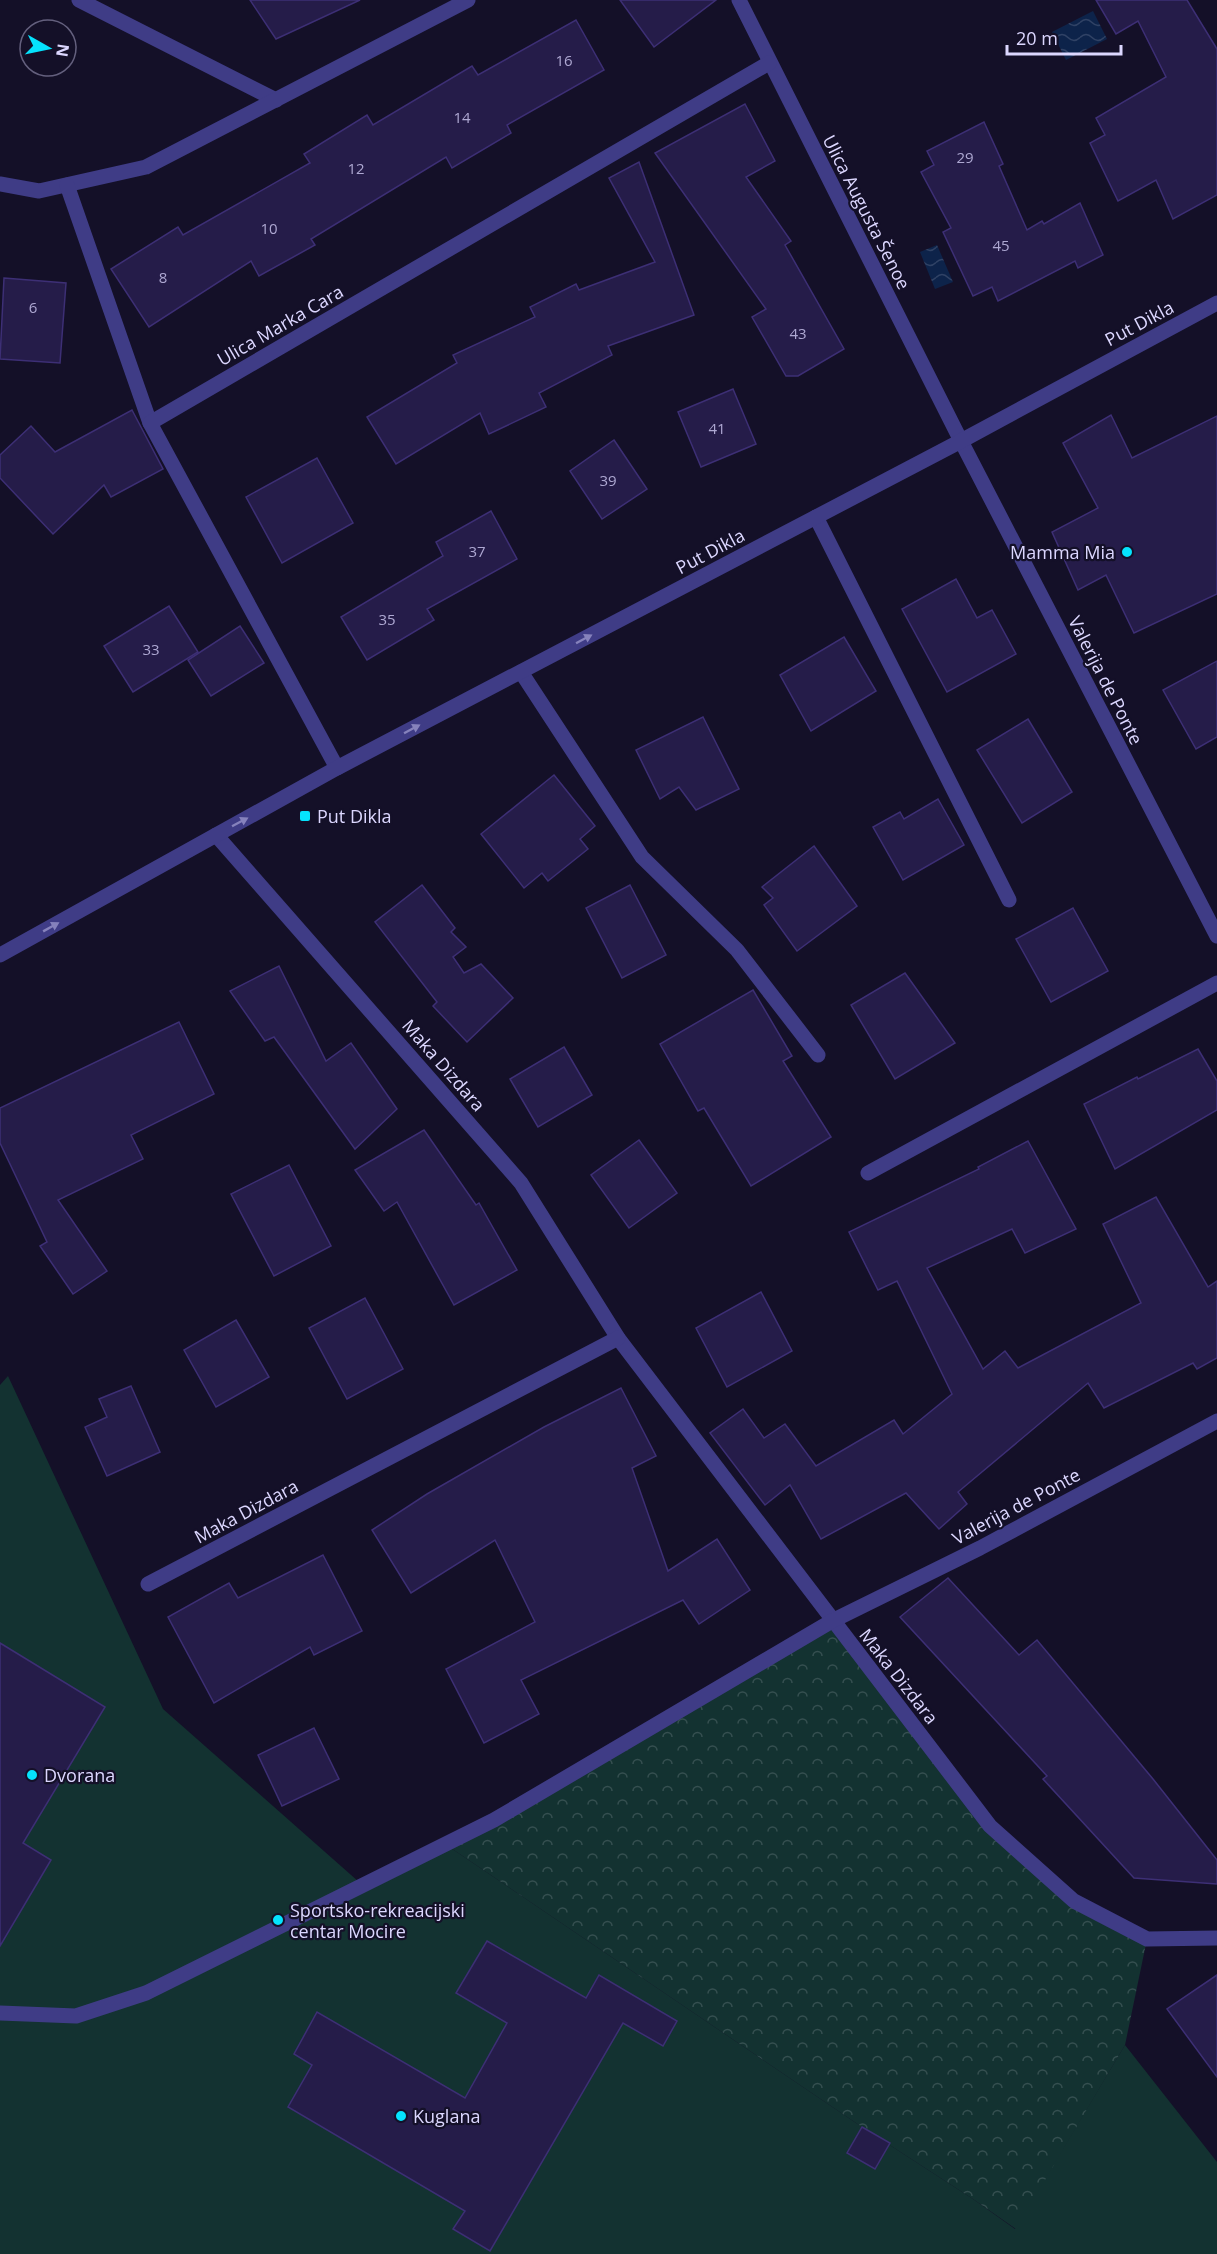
<svg xmlns="http://www.w3.org/2000/svg" width="1217" height="2254" viewBox="0 0 1217 2254" font-family="'Open Sans',sans-serif">
<style>
.grass{fill:#133231}
.forest{fill:url(#forest-crowns)}
.water{fill:url(#water-waves)}
.building{fill:#251c49;stroke:#3d2f75;stroke-width:1.5}
.lines{fill:none;stroke-linecap:round;stroke-linejoin:round}
.minor{stroke:#3f3c86;stroke-width:15}
.oneway{fill:#8682bc}
.poi-dot{fill:#05e3fd;stroke:#141028;stroke-width:2}
.labels{text-anchor:middle;dominant-baseline:central;stroke-width:4.5;stroke-linejoin:round;paint-order:stroke}
.number-label{font-size:15px;fill:#aea8d2}
.street-label{font-size:18px;fill:#dcd7ff;stroke:#141028}
.poi-label{font-size:18px;fill:#dcd7ff;stroke:#141028;text-anchor:start}
</style>
<defs>
<pattern id="forest-crowns" width="20" height="18" patternUnits="userSpaceOnUse" patternTransform="scale(1.5)"><rect width="20" height="18" fill="#133231"/><path d="M2 6a3 3 0 1 1 6 0M12 15a3 3 0 1 1 6 0" fill="none" stroke="#354f50"/></pattern>
<pattern id="water-waves" width="16" height="10" patternUnits="userSpaceOnUse" patternTransform="scale(1.5)"><rect width="16" height="10" fill="#0d234a"/><path d="M0 5q4-4 8 0t8 0" fill="none" stroke="#304265"/></pattern>
</defs>
<rect width="100%" height="100%" fill="#141028"/>
<path class="grass" d="M 8,1376 L 163,1709 L 359,1882 L 445,1844 L 862,2127 L 973,2199 L 1015,2229 L 1125,2045 L 1217,2162 L 1217,2254 L 0,2254 L 0,1385 Z"/>
<path class="forest" d="M 832,1621 L 990,1826 L 1074,1901 L 1147,1939 L 1125,2045 L 1016,2229 L 973,2199 L 862,2127 L 445,1844 Z"/>
<g class="water">
<path d="M 1093,11 L 1107,39 L 1066,60 L 1052,32 Z"/>
<path d="M 937,245 L 953,282 L 935,289 L 920,252 Z"/>
</g>
<g class="building">
<path d="M 250,0 L 360,0 L 276,39 Z"/>
<path d="M 620,0 L 716,0 L 654,47 Z"/>
<path d="M 1096,0 L 1187,0 L 1217,49 L 1217,195 L 1173,219 L 1156,180 L 1118,201 L 1090,143 L 1105,135 L 1096,118 L 1166,77 L 1138,21 L 1116,34 Z"/>
<path d="M 576,20 L 604,70 L 507,125 L 511,133 L 452,168 L 446,157 L 311,239 L 315,245 L 259,276 L 251,261 L 149,327 L 111,269 L 178,227 L 183,235 L 310,163 L 304,154 L 367,115 L 373,125 L 472,66 L 478,75 Z"/>
<path d="M 745,104 L 775,161 L 746,177 L 791,241 L 785,245 L 844,349 L 798,376 L 786,376 L 752,317 L 766,309 L 655,153 Z"/>
<path d="M 984,122 L 1003,164 L 999,166 L 1027,230 L 1042,221 L 1044,224 L 1080,203 L 1103,255 L 1078,268 L 1075,261 L 998,301 L 992,287 L 973,296 L 943,232 L 951,228 L 921,172 L 934,165 L 927,151 Z"/>
<path d="M 639,162 L 694,315 L 608,346 L 612,355 L 539,393 L 546,407 L 489,434 L 480,413 L 396,464 L 367,417 L 457,363 L 453,355 L 535,317 L 530,307 L 576,284 L 579,290 L 655,262 L 609,178 Z"/>
<path d="M 4,278 L 66,283 L 60,363 L 0,359 Z"/>
<path d="M 733,389 L 756,444 L 701,467 L 678,412 Z"/>
<path d="M 132,410 L 163,469 L 111,497 L 104,485 L 53,534 L 0,478 L 0,455 L 31,426 L 55,452 Z"/>
<path d="M 1111,415 L 1132,458 L 1217,416 L 1217,594 L 1134,633 L 1106,575 L 1078,590 L 1052,532 L 1098,508 L 1063,443 Z"/>
<path d="M 614,440 L 647,489 L 602,519 L 570,471 Z"/>
<path d="M 317,458 L 353,523 L 282,563 L 246,497 Z"/>
<path d="M 491,511 L 517,559 L 427,609 L 434,620 L 367,660 L 341,617 L 443,556 L 436,542 Z"/>
<path d="M 956,579 L 977,618 L 992,610 L 1016,654 L 947,692 L 902,609 Z"/>
<path d="M 169,606 L 198,652 L 133,692 L 104,646 Z"/>
<path d="M 240,626 L 264,663 L 211,696 L 188,660 Z"/>
<path d="M 844,637 L 876,691 L 811,731 L 780,675 Z"/>
<path d="M 1217,661 L 1217,737 L 1196,749 L 1163,690 Z"/>
<path d="M 703,717 L 739,789 L 696,810 L 679,787 L 660,799 L 636,750 Z"/>
<path d="M 1028,719 L 1072,792 L 1022,823 L 977,750 Z"/>
<path d="M 554,775 L 595,826 L 580,839 L 588,849 L 548,881 L 542,873 L 524,888 L 481,834 Z"/>
<path d="M 938,799 L 964,845 L 903,880 L 873,827 L 900,812 L 904,819 Z"/>
<path d="M 814,846 L 857,906 L 797,951 L 764,905 L 773,898 L 762,887 Z"/>
<path d="M 422,885 L 455,928 L 451,932 L 466,947 L 453,957 L 464,973 L 481,964 L 513,998 L 467,1042 L 433,1006 L 437,1002 L 375,922 Z"/>
<path d="M 630,885 L 666,955 L 622,978 L 586,908 Z"/>
<path d="M 1073,908 L 1108,971 L 1051,1002 L 1016,939 Z"/>
<path d="M 279,966 L 326,1061 L 351,1043 L 397,1109 L 355,1149 L 274,1037 L 265,1041 L 230,991 Z"/>
<path d="M 905,973 L 955,1043 L 895,1079 L 851,1005 Z"/>
<path d="M 753,990 L 792,1056 L 783,1061 L 831,1137 L 751,1186 L 704,1108 L 698,1111 L 660,1044 Z"/>
<path d="M 179,1022 L 214,1094 L 131,1135 L 143,1159 L 58,1200 L 107,1271 L 73,1294 L 40,1246 L 47,1242 L 0,1143 L 0,1108 Z"/>
<path d="M 564,1047 L 592,1095 L 538,1127 L 510,1079 Z"/>
<path d="M 1198,1049 L 1217,1081 L 1217,1110 L 1115,1169 L 1084,1104 L 1137,1077 L 1138,1079 Z"/>
<path d="M 424,1130 L 476,1205 L 479,1203 L 517,1270 L 454,1305 L 397,1202 L 384,1211 L 355,1170 Z"/>
<path d="M 639,1140 L 677,1193 L 629,1228 L 591,1175 Z"/>
<path d="M 1028,1141 L 1076,1229 L 1025,1253 L 1012,1229 L 927,1268 L 983,1369 L 1005,1351 L 1018,1368 L 1141,1303 L 1103,1224 L 1156,1197 L 1208,1287 L 1217,1281 L 1217,1358 L 1197,1369 L 1193,1363 L 1104,1408 L 1088,1383 L 958,1492 L 967,1504 L 939,1529 L 906,1493 L 821,1539 L 790,1485 L 765,1505 L 710,1433 L 743,1409 L 764,1438 L 785,1424 L 816,1466 L 894,1420 L 903,1434 L 952,1394 L 897,1281 L 878,1290 L 849,1232 L 979,1169 L 978,1167 Z"/>
<path d="M 289,1165 L 331,1246 L 274,1276 L 231,1194 Z"/>
<path d="M 761,1292 L 792,1351 L 727,1387 L 696,1328 Z"/>
<path d="M 365,1298 L 403,1369 L 347,1399 L 309,1328 Z"/>
<path d="M 236,1320 L 269,1377 L 216,1407 L 184,1350 Z"/>
<path d="M 131,1386 L 160,1452 L 107,1476 L 85,1427 L 107,1417 L 99,1399 Z"/>
<path d="M 621,1388 L 656,1456 L 632,1468 L 668,1571 L 717,1539 L 750,1590 L 699,1624 L 683,1600 L 521,1680 L 539,1714 L 484,1743 L 446,1669 L 535,1622 L 495,1540 L 411,1593 L 372,1530 L 427,1494 L 544,1427 Z"/>
<path d="M 323,1555 L 362,1631 L 314,1655 L 310,1647 L 214,1703 L 168,1617 L 229,1583 L 238,1598 Z"/>
<path d="M 948,1578 L 1019,1655 L 1037,1640 L 1153,1779 L 1217,1860 L 1217,1884 L 1134,1878 L 1043,1779 L 1047,1776 L 900,1617 Z"/>
<path d="M 0,1643 L 105,1707 L 23,1843 L 51,1860 L 0,1946 Z"/>
<path d="M 314,1728 L 339,1779 L 282,1806 L 258,1755 Z"/>
<path d="M 487,1941 L 586,1998 L 599,1975 L 677,2021 L 663,2046 L 623,2023 L 490,2251 L 453,2229 L 465,2211 L 288,2107 L 312,2065 L 294,2054 L 317,2012 L 465,2098 L 507,2023 L 456,1993 Z"/>
<path d="M 1217,1975 L 1217,2077 L 1167,2009 Z"/>
<path d="M 862,2127 L 890,2143 L 875,2169 L 847,2153 Z"/>
</g>
<g class="lines">
<g class="minor">
<path d="M 79,0 L 276,100"/>
<path d="M 739,0 L 961,441 L 1217,936"/>
<path d="M 0,184 L 39,191 L 146,167 L 468,0"/>
<path d="M 67,185 L 150,423"/>
<path d="M 816,517 L 1009,900"/>
<path d="M 521,672 L 642,857 L 737,950 L 818,1055"/>
<path d="M 337,768 L 150,423 L 769,63"/>
<path d="M 216,835 L 521,1183 L 618,1338 L 990,1826 L 1074,1901 L 1147,1939 L 1217,1938"/>
<path d="M 0,955 L 337,768 L 961,441 L 1217,303"/>
<path d="M 868,1173 L 1217,983"/>
<path d="M 148,1584 L 618,1338"/>
<path d="M 0,2013 L 76,2016 L 146,1993 L 494,1820 L 832,1621 L 980,1548 L 1217,1421"/>
</g>
</g>
<defs><path id="oneway-solid" d="M-6-.8H1V-3.2L6.5 0L1 3.2V.8H-6Z" transform="scale(1.5)"/></defs>
<g class="oneway">
<use href="#oneway-solid" transform="translate(584 639) rotate(-28)"/>
<use href="#oneway-solid" transform="translate(412 729) rotate(-28)"/>
<use href="#oneway-solid" transform="translate(240 822) rotate(-28)"/>
<use href="#oneway-solid" transform="translate(51 927) rotate(-29)"/>
</g>
<g class="poi-dot">
<circle cx="1127" cy="552" r="6"/>
<rect x="299" y="810" width="12" height="12" rx="3"/>
<circle cx="32" cy="1775" r="6"/>
<circle cx="278" cy="1920" r="6"/>
<circle cx="401" cy="2116" r="6"/>
</g>
<g class="labels">
<g class="number-label">
<text x="564" y="60">16</text>
<text x="462" y="117">14</text>
<text x="965" y="157">29</text>
<text x="356" y="168">12</text>
<text x="269" y="228">10</text>
<text x="1001" y="245">45</text>
<text x="163" y="277">8</text>
<text x="33" y="307">6</text>
<text x="798" y="333">43</text>
<text x="717" y="428">41</text>
<text x="608" y="480">39</text>
<text x="477" y="551">37</text>
<text x="387" y="619">35</text>
<text x="151" y="649">33</text>
</g>
<g class="street-label">
<text transform="translate(867 212) rotate(63)">Ulica Augusta Šenoe</text>
<text transform="translate(1139 323) rotate(-28)">Put Dikla</text>
<text transform="translate(280 325) rotate(-30)">Ulica Marka Cara</text>
<text transform="translate(710 551) rotate(-28)">Put Dikla</text>
<text transform="translate(1106 680) rotate(63)">Valerija de Ponte</text>
<text transform="translate(444 1065) rotate(49)">Maka Dizdara</text>
<text transform="translate(1016 1506) rotate(-28)">Valerija de Ponte</text>
<text transform="translate(246 1511) rotate(-28)">Maka Dizdara</text>
<text transform="translate(899 1676) rotate(52)">Maka Dizdara</text>
</g>
<g class="poi-label">
<text x="1115" y="552" text-anchor="end">Mamma Mia</text>
<text x="317" y="816">Put Dikla</text>
<text x="44" y="1775">Dvorana</text>
<text x="290" y="1910">Sportsko-rekreacijski<tspan x="290" dy="21">centar Mocire</tspan></text>
<text x="413" y="2116">Kuglana</text>
</g>
</g>
<g transform="translate(48 48) rotate(99)"><circle r="28" fill="#141028" stroke="#64607e" stroke-width="1.5"/>
<path d="M0-4.5L10 22L0 15L-10 22Z" fill="#05e3fd"/>
<text y="-9" font-size="16" font-weight="bold" text-anchor="middle" fill="#dcd7ff">N</text>
</g>
<path d="M1007 45v9h114v-9" fill="none" stroke="#dcd7ff" stroke-width="3"/>
<text x="1016" y="45" font-size="18" fill="#dcd7ff" stroke="#141028" stroke-width="4.5" paint-order="stroke">20 m</text>
</svg>
